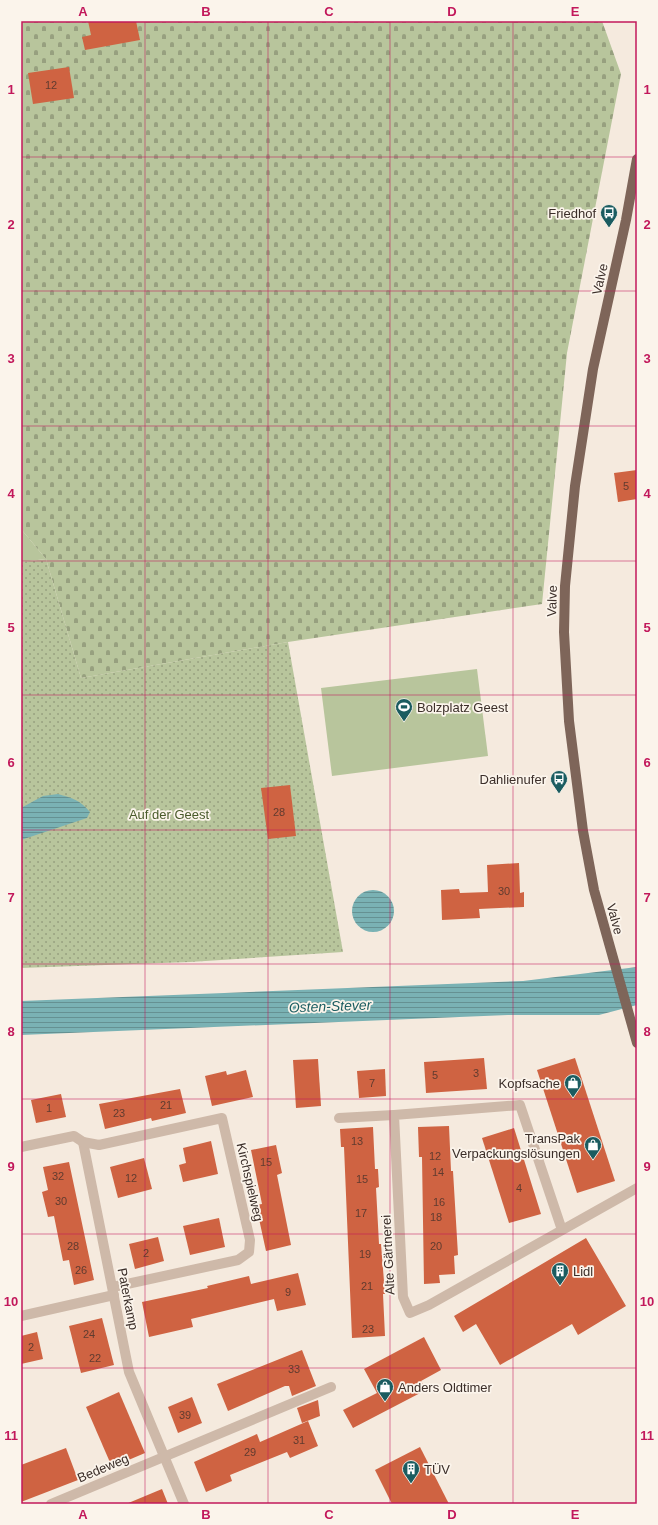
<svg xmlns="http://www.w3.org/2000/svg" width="658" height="1525" viewBox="0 0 658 1525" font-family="Arial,sans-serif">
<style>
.grass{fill:#b8c59c}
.cemetery{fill:url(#cemetery-stones)}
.garden{fill:url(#garden-dots)}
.water{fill:url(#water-rules)}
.building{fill:#cf6342}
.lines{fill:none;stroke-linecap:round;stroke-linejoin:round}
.street{stroke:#ceb9a9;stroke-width:10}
.primary{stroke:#7e6559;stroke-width:10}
.grid{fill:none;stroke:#c2185b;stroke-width:1;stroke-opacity:0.55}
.labels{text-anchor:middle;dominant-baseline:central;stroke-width:3.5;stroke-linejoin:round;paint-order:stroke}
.number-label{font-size:11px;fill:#603b2f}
.poi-label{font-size:13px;fill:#3b2e29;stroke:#fbf4eb;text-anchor:end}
.street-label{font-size:13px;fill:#3b2e29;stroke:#fbf4eb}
.park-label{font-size:13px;fill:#4a5b2b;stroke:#fbf4eb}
.water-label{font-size:14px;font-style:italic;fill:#1b5c60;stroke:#fbf4eb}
.neatline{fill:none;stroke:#c2185b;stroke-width:1.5}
.grid-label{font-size:13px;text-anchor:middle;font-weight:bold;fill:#c2185b}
</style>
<defs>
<pattern id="cemetery-stones" width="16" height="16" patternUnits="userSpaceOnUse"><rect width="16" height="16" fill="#b8c59c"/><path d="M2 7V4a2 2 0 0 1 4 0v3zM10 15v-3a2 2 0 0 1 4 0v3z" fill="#97a07f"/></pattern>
<pattern id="garden-dots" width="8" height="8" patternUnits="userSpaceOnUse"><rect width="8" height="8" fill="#b8c59c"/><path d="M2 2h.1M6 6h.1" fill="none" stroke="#97a07f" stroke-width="1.8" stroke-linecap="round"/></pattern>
<pattern id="water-rules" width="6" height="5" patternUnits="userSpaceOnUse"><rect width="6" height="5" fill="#7ab2b4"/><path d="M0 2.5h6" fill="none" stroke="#659192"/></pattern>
</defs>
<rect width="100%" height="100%" fill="#f5eade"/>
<g class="grass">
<path d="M 21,529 L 46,559 L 21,562 Z"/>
<path d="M 477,669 L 488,756 L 332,776 L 321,688 Z"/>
</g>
<path class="cemetery" d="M 21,21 L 602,21 L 621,74 L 567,353 L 542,604 L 288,642 L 81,678 L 46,559 L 21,529 Z"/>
<path class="garden" d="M 46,559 L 81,678 L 288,642 L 343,952 L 190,962 L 21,968 L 21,562 Z"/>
<g class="water">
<path d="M 58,794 C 72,798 80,800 90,812 L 87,818 L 21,840 L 21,808 L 43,796 Z"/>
<circle cx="373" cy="911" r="21"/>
<path d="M 637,967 L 637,1005 L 599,1015 L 508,1015 L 21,1035 L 21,1001 L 523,981 Z"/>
</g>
<g class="building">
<path d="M 88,21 L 136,21 L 140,40 L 85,50 L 82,37 L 91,35 Z"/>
<path d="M 69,67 L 74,98 L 33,104 L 28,73 Z"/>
<path d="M 637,470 L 637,499 L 618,502 L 614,473 Z"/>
<path d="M 290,785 L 296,836 L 268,839 L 261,788 Z"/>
<path d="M 519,863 L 520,893 L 524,892 L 524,907 L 479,909 L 480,918 L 442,920 L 441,890 L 459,889 L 460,893 L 488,892 L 487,865 Z"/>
<path d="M 484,1058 L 487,1089 L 426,1093 L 424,1062 Z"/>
<path d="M 575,1058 L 615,1181 L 577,1193 L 537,1070 Z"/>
<path d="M 318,1059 L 321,1106 L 296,1108 L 293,1060 Z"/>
<path d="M 385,1069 L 386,1096 L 359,1098 L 357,1071 Z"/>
<path d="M 246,1070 L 253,1097 L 212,1106 L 205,1076 L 226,1071 L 227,1075 Z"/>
<path d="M 180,1089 L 186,1113 L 152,1121 L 151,1118 L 105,1129 L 99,1104 Z"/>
<path d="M 61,1094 L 66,1117 L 36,1123 L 31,1100 Z"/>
<path d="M 449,1126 L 451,1171 L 453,1171 L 458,1255 L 454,1256 L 455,1274 L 439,1275 L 440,1283 L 424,1284 L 422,1157 L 419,1157 L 418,1127 Z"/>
<path d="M 373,1127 L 375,1169 L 378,1169 L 379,1187 L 376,1188 L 379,1244 L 381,1244 L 385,1294 L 383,1294 L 385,1336 L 352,1338 L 344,1147 L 341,1147 L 340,1129 Z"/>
<path d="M 514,1128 L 541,1214 L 509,1223 L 482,1138 Z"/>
<path d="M 211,1141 L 218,1174 L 183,1182 L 179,1165 L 186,1163 L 183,1148 Z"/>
<path d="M 276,1145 L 282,1173 L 277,1175 L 291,1245 L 266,1251 L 256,1205 L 262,1204 L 251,1150 Z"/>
<path d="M 144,1158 L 152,1189 L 118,1198 L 110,1167 Z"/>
<path d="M 69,1162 L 94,1280 L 74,1285 L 69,1260 L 63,1261 L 54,1216 L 48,1217 L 42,1192 L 48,1190 L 43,1167 Z"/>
<path d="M 219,1218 L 225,1247 L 190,1255 L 183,1226 Z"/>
<path d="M 158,1237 L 164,1261 L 135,1269 L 129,1244 Z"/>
<path d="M 586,1238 L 626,1306 L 578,1335 L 572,1324 L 500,1365 L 476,1324 L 463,1332 L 454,1316 Z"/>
<path d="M 298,1273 L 306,1305 L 277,1311 L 274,1299 L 191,1319 L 193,1327 L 149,1337 L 142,1302 L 208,1288 L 207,1286 L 249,1276 L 251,1284 Z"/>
<path d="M 102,1318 L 114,1365 L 81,1373 L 69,1326 Z"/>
<path d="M 37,1332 L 43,1359 L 21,1364 L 21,1336 Z"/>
<path d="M 424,1337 L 441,1370 L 421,1381 L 426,1390 L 353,1428 L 343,1410 L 377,1393 L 364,1369 Z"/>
<path d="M 302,1350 L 316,1386 L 292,1396 L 289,1386 L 285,1386 L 228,1411 L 217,1384 Z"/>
<path d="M 119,1392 L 145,1453 L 112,1467 L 86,1407 Z"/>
<path d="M 192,1397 L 202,1423 L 178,1433 L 168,1407 Z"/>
<path d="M 318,1400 L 320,1416 L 302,1423 L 297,1408 Z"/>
<path d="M 308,1421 L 318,1446 L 290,1458 L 287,1452 L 230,1475 L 232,1481 L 206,1492 L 194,1462 L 257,1434 L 260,1442 Z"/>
<path d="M 420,1447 L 449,1504 L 392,1504 L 375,1470 Z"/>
<path d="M 66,1448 L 78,1480 L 21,1502 L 21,1465 Z"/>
<path d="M 162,1489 L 168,1504 L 126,1504 Z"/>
</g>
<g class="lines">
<g class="street">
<path d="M 339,1118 L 394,1115"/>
<path d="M 83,1142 L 129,1372 L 184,1504"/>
<path d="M 21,1147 L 74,1136 L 83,1142 L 99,1145 L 222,1118 L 250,1240 L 249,1252 L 238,1260 L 113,1287"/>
<path d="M 562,1230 L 520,1105 L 394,1115 L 403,1297 L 410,1313 L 429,1305 L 637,1188"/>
<path d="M 21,1316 L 114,1295"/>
<path d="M 51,1504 L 331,1387"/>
</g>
<path class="primary" d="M 637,159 L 626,220 L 593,369 L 575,486 L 565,586 L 564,632 L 569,721 L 583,831 L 594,890 L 637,1043"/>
</g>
<path class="grid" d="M 145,21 L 145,1504M 268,21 L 268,1504M 390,21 L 390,1504M 513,21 L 513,1504M 21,157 L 637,157M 21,291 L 637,291M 21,426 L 637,426M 21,561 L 637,561M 21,695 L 637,695M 21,830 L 637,830M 21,964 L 637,964M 21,1099 L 637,1099M 21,1234 L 637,1234M 21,1368 L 637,1368"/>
<defs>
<symbol id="bus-pin" viewBox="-11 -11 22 30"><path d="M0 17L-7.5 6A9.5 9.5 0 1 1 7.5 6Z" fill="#1b5c60" stroke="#fbf4eb"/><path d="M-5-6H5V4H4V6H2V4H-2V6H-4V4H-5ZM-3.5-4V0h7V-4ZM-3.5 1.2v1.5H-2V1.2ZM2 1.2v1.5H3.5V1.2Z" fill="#fff"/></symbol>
<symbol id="stadium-pin" viewBox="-11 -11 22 30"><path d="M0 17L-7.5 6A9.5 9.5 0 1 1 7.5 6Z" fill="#1b5c60" stroke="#fbf4eb"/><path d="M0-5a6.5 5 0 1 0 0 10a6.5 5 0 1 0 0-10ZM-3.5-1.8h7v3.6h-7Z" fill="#fff"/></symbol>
<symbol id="shop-pin" viewBox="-11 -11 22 30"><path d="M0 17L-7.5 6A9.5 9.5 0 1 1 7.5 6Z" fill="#1b5c60" stroke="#fbf4eb"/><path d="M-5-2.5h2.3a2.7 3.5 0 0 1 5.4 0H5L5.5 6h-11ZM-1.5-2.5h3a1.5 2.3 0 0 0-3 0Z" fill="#fff"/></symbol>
<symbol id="building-pin" viewBox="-11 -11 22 30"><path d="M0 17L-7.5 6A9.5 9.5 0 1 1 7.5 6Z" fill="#1b5c60" stroke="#fbf4eb"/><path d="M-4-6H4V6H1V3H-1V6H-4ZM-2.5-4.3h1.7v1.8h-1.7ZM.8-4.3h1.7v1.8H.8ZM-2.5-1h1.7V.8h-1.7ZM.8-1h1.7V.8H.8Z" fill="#fff"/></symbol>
</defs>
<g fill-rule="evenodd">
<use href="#bus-pin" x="599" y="203" width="20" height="27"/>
<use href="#stadium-pin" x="394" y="697" width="20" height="27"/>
<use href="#bus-pin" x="549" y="769" width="20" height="27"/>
<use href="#shop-pin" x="563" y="1073" width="20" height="27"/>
<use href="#shop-pin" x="583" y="1135" width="20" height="27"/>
<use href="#building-pin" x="550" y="1261" width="20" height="27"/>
<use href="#shop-pin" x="375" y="1377" width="20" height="27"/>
<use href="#building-pin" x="401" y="1459" width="20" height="27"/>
</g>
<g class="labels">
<g class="number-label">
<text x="51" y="85">12</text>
<text x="626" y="486">5</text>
<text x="279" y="812">28</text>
<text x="504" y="891">30</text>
<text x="476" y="1073">3</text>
<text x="435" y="1075">5</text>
<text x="372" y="1083">7</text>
<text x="166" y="1105">21</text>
<text x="49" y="1108">1</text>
<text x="119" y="1113">23</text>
<text x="357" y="1141">13</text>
<text x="435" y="1156">12</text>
<text x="266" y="1162">15</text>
<text x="438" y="1172">14</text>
<text x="58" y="1176">32</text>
<text x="131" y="1178">12</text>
<text x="362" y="1179">15</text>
<text x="519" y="1188">4</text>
<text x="61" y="1201">30</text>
<text x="439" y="1202">16</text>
<text x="361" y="1213">17</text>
<text x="436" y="1217">18</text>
<text x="73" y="1246">28</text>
<text x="436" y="1246">20</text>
<text x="146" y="1253">2</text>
<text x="365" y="1254">19</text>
<text x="81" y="1270">26</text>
<text x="367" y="1286">21</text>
<text x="288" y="1292">9</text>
<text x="368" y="1329">23</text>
<text x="89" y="1334">24</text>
<text x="31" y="1347">2</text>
<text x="95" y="1358">22</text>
<text x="294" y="1369">33</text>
<text x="185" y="1415">39</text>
<text x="299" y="1440">31</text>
<text x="250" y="1452">29</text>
</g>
<g class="poi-label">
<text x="596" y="213">Friedhof</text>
<text x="417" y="707" text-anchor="start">Bolzplatz Geest</text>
<text x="546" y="779">Dahlienufer</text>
<text x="560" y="1083">Kopfsache</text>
<text x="580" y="1138">TransPak<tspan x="580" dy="15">Verpackungslösungen</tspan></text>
<text x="573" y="1271" text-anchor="start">Lidl</text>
<text x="398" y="1387" text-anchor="start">Anders Oldtimer</text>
<text x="424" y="1469" text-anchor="start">TÜV</text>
</g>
<g class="street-label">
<text transform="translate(600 279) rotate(-77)">Valve</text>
<text transform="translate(552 601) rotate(-88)">Valve</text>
<text transform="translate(615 919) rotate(75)">Valve</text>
<text transform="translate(250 1182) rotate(77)">Kirchspielweg</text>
<text transform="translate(388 1255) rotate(-93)">Alte Gärtnerei</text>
<text transform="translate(128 1299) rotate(79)">Paterkamp</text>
<text transform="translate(103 1468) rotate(-23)">Bedeweg</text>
</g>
<g class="park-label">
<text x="169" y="814">Auf der Geest</text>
</g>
<g class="water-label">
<text transform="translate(330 1006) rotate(-2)">Osten-Stever</text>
</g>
</g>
<rect width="658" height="1525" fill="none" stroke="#fbf4eb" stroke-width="44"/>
<rect x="22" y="22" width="614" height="1481" class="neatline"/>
<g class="grid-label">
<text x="83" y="16">A</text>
<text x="206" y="16">B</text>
<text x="329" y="16">C</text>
<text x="452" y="16">D</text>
<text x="575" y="16">E</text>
<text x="11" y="94">1</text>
<text x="647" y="94">1</text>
<text x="11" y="229">2</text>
<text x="647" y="229">2</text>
<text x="11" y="363">3</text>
<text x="647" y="363">3</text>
<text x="11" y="498">4</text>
<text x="647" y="498">4</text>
<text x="11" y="632">5</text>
<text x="647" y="632">5</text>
<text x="11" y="767">6</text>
<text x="647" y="767">6</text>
<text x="11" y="902">7</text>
<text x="647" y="902">7</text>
<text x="11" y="1036">8</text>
<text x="647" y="1036">8</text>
<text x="11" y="1171">9</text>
<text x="647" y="1171">9</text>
<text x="11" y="1306">10</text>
<text x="647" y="1306">10</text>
<text x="11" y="1440">11</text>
<text x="647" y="1440">11</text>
<text x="83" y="1519">A</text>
<text x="206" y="1519">B</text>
<text x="329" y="1519">C</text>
<text x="452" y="1519">D</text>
<text x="575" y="1519">E</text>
</g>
</svg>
